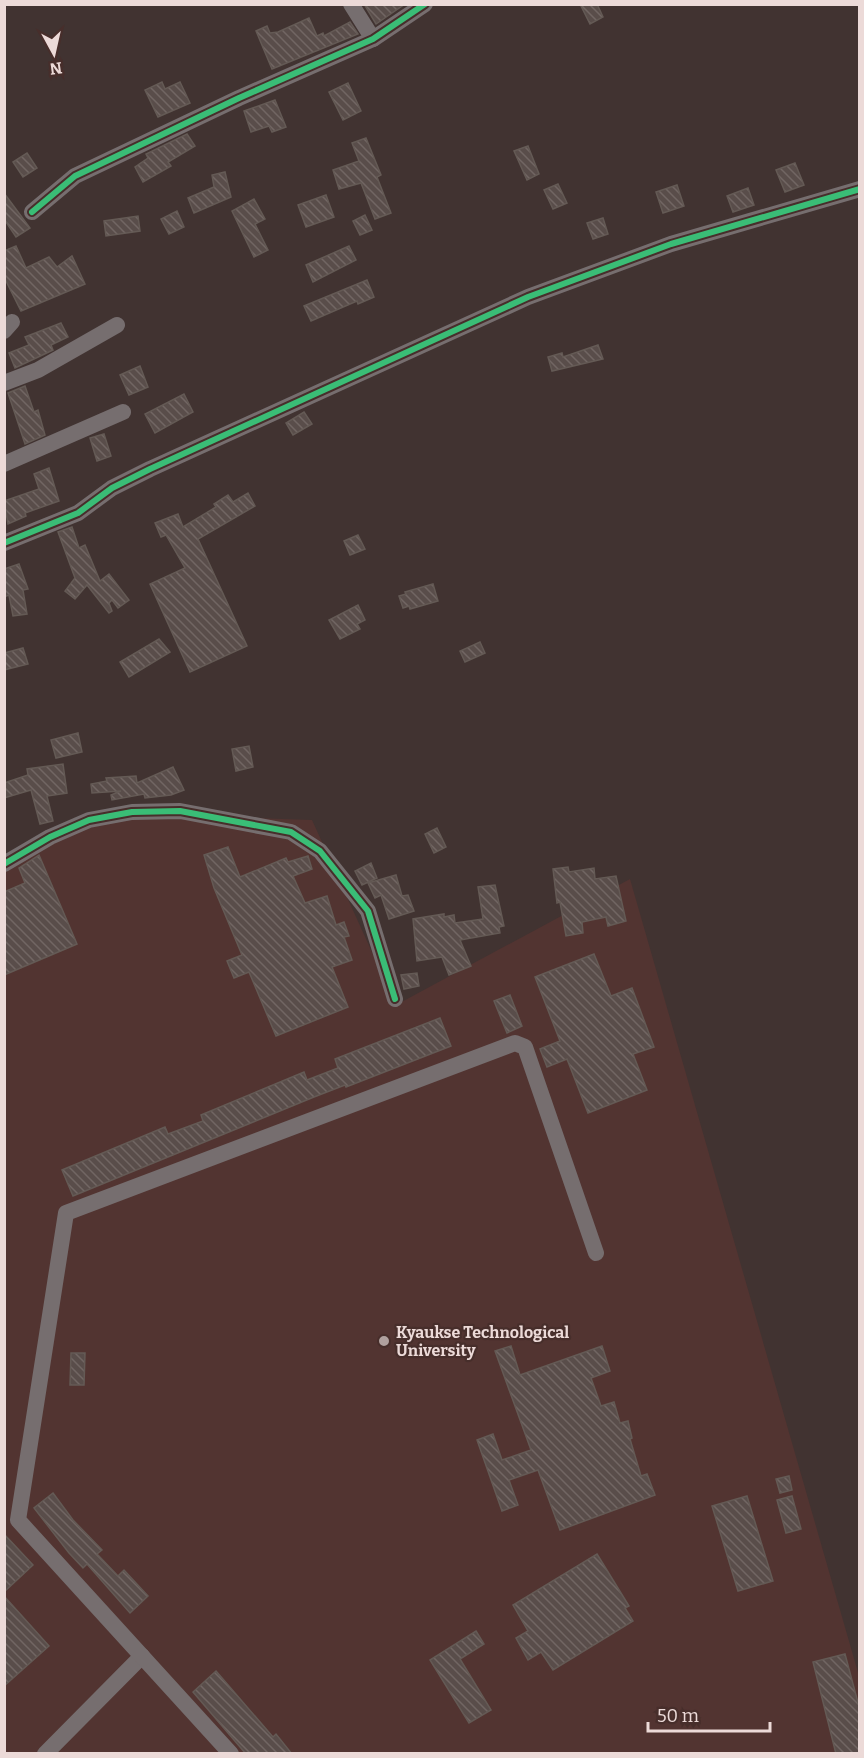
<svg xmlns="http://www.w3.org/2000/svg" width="864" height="1758" viewBox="0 0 864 1758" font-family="Bitter,serif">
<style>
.built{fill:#523431}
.building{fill:url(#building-back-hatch);stroke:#645a55;stroke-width:1.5}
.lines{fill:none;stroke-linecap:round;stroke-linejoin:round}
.minor{stroke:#766e6f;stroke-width:16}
.cycleway-casing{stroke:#472e2b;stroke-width:10}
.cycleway{stroke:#3abd76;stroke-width:6}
.poi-dot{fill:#b0a09e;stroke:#472e2b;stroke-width:2}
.labels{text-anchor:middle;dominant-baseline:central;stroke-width:4.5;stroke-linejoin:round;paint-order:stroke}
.poi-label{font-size:16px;font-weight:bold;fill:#ecdad8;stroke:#472e2b;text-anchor:start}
</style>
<defs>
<pattern id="building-back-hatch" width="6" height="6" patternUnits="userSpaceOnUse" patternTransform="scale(1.5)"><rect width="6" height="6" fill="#594d4a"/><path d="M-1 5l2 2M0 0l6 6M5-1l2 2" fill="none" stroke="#716663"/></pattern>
</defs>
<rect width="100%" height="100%" fill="#413331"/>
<path class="built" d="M 100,813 L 312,820 L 396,1005 L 630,879 L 859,1676 L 859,1753 L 5,1753 L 4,855 Z"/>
<g class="building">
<path d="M 364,4 L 405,4 L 376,24 Z"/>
<path d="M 580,4 L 597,4 L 603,17 L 590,24 Z"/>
<path d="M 309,18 L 317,36 L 323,33 L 324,36 L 350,22 L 358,34 L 272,69 L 256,31 L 267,26 L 270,33 L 278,32 Z"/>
<path d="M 162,82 L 165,89 L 180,82 L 190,103 L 158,117 L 145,90 Z"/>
<path d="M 348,83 L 361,111 L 343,120 L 329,92 Z"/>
<path d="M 275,100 L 286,127 L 272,132 L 269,126 L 251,132 L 244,111 Z"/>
<path d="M 187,134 L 195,146 L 168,162 L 171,166 L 143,182 L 135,167 L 148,158 L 146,154 Z"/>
<path d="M 366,138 L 381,175 L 377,177 L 391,213 L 375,219 L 361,183 L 339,189 L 333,170 L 359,161 L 352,143 Z"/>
<path d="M 528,146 L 539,174 L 527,180 L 514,151 Z"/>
<path d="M 27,153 L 37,168 L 23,177 L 13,162 Z"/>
<path d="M 795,163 L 804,185 L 785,192 L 776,170 Z"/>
<path d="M 225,172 L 231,197 L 194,213 L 188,198 L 214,187 L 212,175 Z"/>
<path d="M 558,184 L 567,203 L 553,209 L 544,190 Z"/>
<path d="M 677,185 L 684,206 L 663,213 L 656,192 Z"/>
<path d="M 748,188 L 754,205 L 733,212 L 727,196 Z"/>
<path d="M 4,193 L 30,228 L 16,237 L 4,219 Z"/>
<path d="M 326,195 L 334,217 L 306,227 L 298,205 Z"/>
<path d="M 254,199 L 265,219 L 255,224 L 268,250 L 254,257 L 232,211 Z"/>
<path d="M 177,211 L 184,227 L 169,234 L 161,219 Z"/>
<path d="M 365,215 L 372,230 L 360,235 L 353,221 Z"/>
<path d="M 138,216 L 140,231 L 106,236 L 104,221 Z"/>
<path d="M 603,218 L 608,234 L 593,239 L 587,223 Z"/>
<path d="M 16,246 L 26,268 L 49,257 L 57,267 L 72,256 L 85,284 L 21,311 L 4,277 L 4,251 Z"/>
<path d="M 349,246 L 356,260 L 313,282 L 306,265 Z"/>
<path d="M 367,280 L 374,297 L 358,304 L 357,301 L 311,321 L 304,306 Z"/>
<path d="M 61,323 L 68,337 L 51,345 L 53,350 L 15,368 L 9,353 L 29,345 L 25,337 Z"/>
<path d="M 598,345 L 603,359 L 552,371 L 548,357 L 562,353 L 563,357 Z"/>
<path d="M 140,366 L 148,387 L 129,395 L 120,375 Z"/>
<path d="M 25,386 L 34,412 L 38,410 L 45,435 L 25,444 L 8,393 Z"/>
<path d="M 184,394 L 193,412 L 155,433 L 145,414 Z"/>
<path d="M 304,412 L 312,424 L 293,435 L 286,423 Z"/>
<path d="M 104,434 L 111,456 L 97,461 L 90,438 Z"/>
<path d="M 49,468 L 59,501 L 25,513 L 26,516 L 8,524 L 4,501 L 39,489 L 34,474 Z"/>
<path d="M 248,493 L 255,506 L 198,539 L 247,646 L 190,672 L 150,584 L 185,568 L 166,535 L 161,537 L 155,523 L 178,514 L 183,527 L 216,507 L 214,504 L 228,495 L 233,502 Z"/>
<path d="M 72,527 L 79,548 L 85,545 L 100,581 L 109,574 L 129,600 L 118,608 L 112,600 L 109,603 L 112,611 L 109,613 L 87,585 L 75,599 L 65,591 L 75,578 L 58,532 Z"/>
<path d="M 358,535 L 365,549 L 350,555 L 344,541 Z"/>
<path d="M 19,564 L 28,589 L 23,590 L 27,614 L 13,616 L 9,595 L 4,597 L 4,569 Z"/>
<path d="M 433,584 L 438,601 L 410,609 L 409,606 L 403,608 L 399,596 L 406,594 L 405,592 Z"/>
<path d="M 358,605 L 365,620 L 357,624 L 360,629 L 340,639 L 329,620 Z"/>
<path d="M 159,639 L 170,652 L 129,677 L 120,662 Z"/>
<path d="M 480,642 L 485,653 L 465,662 L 460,651 Z"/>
<path d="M 23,648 L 28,664 L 4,670 L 4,653 Z"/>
<path d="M 78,733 L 82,752 L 56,758 L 51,740 Z"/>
<path d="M 249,746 L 253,767 L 236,771 L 232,749 Z"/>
<path d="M 63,764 L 67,793 L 47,796 L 53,821 L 40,824 L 31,790 L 4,798 L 4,783 L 28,775 L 27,769 Z"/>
<path d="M 173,767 L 184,790 L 171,795 L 145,798 L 144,794 L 112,800 L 111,795 L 121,791 L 92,793 L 91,784 L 107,781 L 106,778 L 136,776 L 137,783 Z"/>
<path d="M 437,828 L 446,847 L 434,853 L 425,834 Z"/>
<path d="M 228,847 L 240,877 L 286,858 L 288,862 L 308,856 L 312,869 L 293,876 L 305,903 L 327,896 L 336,925 L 344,922 L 349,936 L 344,937 L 352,960 L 332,967 L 348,1007 L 276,1036 L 249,972 L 234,978 L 227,961 L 242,955 L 214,888 L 204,855 Z"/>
<path d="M 39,855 L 77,944 L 4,975 L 4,892 L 25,883 L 19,868 Z"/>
<path d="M 371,863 L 377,878 L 362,885 L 355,871 Z"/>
<path d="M 568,867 L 569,872 L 594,868 L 595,879 L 616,876 L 626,921 L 608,926 L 606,917 L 582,922 L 583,933 L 566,936 L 560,902 L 557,903 L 553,869 Z"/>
<path d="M 396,875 L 402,896 L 408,895 L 414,911 L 389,919 L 381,895 L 375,898 L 368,883 Z"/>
<path d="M 495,885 L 504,926 L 499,927 L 500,933 L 460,940 L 471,966 L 449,975 L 442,957 L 417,961 L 413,919 L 444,914 L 444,917 L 454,915 L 455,923 L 483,919 L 478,887 Z"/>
<path d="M 594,954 L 611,996 L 632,988 L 654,1047 L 633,1054 L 647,1090 L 588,1113 L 567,1059 L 547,1067 L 540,1049 L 560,1041 L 535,977 Z"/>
<path d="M 417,973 L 419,986 L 404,989 L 401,975 Z"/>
<path d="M 510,995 L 522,1026 L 507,1033 L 494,1001 Z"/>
<path d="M 440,1018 L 451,1046 L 346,1087 L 345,1085 L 314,1097 L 73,1196 L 62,1170 L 165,1127 L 168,1134 L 203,1121 L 201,1115 L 304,1072 L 307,1080 L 338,1068 L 335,1059 Z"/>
<path d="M 511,1346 L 520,1375 L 602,1346 L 610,1371 L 591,1378 L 601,1406 L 614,1402 L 620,1423 L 628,1421 L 632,1438 L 630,1439 L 641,1476 L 647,1474 L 655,1495 L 560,1530 L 538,1470 L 509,1480 L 518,1505 L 502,1511 L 477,1440 L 493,1434 L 502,1460 L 531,1450 L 495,1351 Z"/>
<path d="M 71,1353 L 85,1353 L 84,1385 L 70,1385 Z"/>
<path d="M 789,1476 L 792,1490 L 780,1493 L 776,1479 Z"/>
<path d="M 53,1493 L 73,1520 L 102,1550 L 97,1554 L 118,1576 L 124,1570 L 148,1596 L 130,1613 L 87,1564 L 83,1568 L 69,1553 L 34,1508 Z"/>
<path d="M 747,1496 L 773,1581 L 738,1591 L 712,1506 Z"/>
<path d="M 792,1496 L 801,1529 L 786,1533 L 777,1500 Z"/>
<path d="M 4,1534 L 33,1565 L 4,1592 Z"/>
<path d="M 597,1554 L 629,1606 L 625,1608 L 633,1621 L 553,1670 L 541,1652 L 528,1660 L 516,1638 L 528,1631 L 513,1605 Z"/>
<path d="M 4,1596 L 49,1646 L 4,1686 Z"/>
<path d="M 476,1631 L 484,1644 L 460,1659 L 491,1710 L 469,1723 L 430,1660 Z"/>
<path d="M 845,1654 L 860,1710 L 860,1754 L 836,1754 L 813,1662 Z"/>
<path d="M 216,1671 L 273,1737 L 276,1734 L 292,1754 L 246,1754 L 193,1692 Z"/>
</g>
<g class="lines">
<g class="minor">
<path d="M 351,4 L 373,39"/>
<path d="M 32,212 L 75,176 L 239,98 L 373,39 L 425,4"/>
<path d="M 4,331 L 12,322"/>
<path d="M 4,383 L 38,370 L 117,325"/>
<path d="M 4,464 L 123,412"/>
<path d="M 4,543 L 78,513 L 112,488 L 150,469 L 528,297 L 671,244 L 860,189"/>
<path d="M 4,864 L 50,837 L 89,820 L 132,812 L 180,811 L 291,832 L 320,851 L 368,911 L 395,999"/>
<path d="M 45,1754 L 142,1656"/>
<path d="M 231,1754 L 18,1520 L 66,1213 L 515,1043 L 525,1047 L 596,1253"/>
</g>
<defs>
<g id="cycleway">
<path d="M 32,212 L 75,176 L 239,98 L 373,39 L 425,4"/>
<path d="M 4,543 L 78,513 L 112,488 L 150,469 L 528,297 L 671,244 L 860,189"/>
<path d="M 4,864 L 50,837 L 89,820 L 132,812 L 180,811 L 291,832 L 320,851 L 368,911 L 395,999"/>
</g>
</defs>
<use href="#cycleway" class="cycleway-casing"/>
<use href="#cycleway" class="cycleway"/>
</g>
<circle class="poi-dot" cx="384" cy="1341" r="6"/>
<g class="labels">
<g class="poi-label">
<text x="396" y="1332">Kyaukse Technological<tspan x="396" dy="18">University</tspan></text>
</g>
</g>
<rect width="864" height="1758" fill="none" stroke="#ecdad8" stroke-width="12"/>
<g transform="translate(54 54) rotate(172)" stroke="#472e2b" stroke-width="4.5" paint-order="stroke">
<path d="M0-4.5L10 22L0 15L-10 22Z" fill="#ecdad8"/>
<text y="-9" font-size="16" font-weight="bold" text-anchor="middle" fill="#ecdad8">N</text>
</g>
<path d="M648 1722v9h122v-9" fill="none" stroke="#ecdad8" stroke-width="3"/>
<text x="657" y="1722" font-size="18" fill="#ecdad8" stroke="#472e2b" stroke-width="4.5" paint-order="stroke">50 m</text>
</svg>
